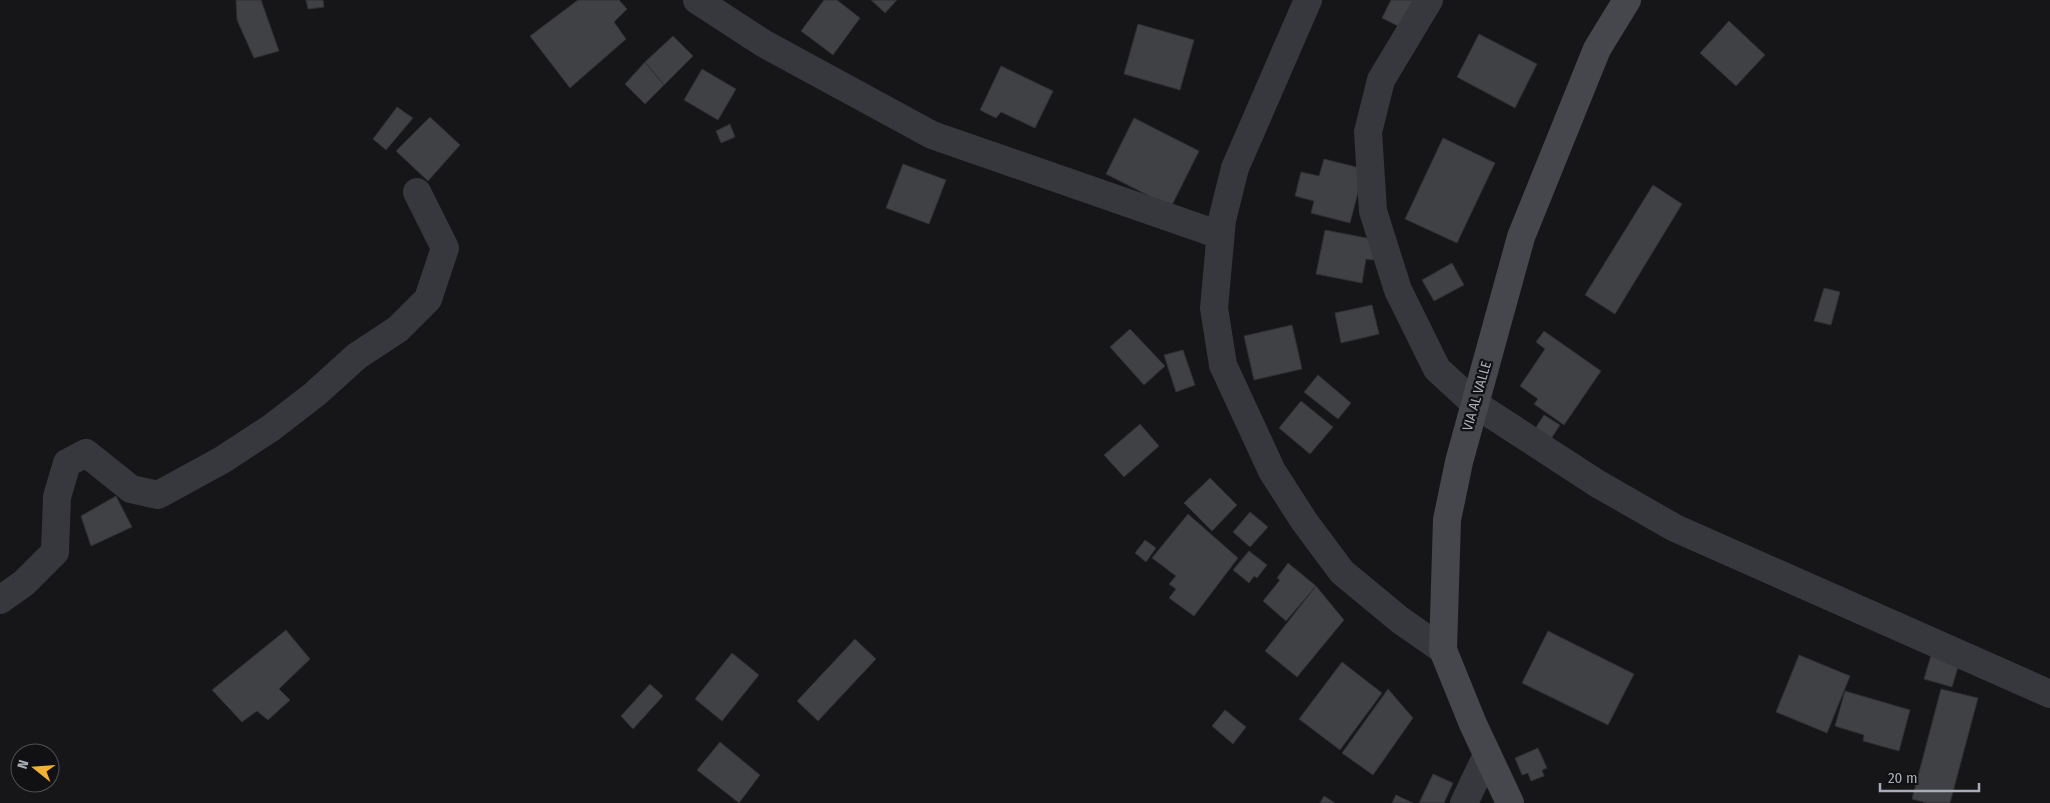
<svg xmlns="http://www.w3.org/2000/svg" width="2050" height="803" viewBox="0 0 2050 803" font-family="'Fira Sans Condensed',sans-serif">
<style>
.building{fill:#404145;stroke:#303034}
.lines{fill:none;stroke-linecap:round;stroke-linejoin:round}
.minor{stroke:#37383d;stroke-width:28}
.tertiary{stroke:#37383d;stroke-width:28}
.secondary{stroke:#45474d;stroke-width:28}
.labels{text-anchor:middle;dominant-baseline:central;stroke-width:4.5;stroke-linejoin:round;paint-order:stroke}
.street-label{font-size:14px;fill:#a8adb8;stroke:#111113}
</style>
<rect width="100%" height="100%" fill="#161618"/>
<g class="building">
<path d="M 236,0 L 261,0 L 279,51 L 254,58 L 237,20 Z"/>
<path d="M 306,0 L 323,0 L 324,7 L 308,9 Z"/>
<path d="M 578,0 L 619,0 L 627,9 L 614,22 L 626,39 L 570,88 L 530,36 Z"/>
<path d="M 824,0 L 837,0 L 860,18 L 833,55 L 801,31 Z"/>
<path d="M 871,0 L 897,0 L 885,13 Z"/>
<path d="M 1391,0 L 1414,0 L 1400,27 L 1382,18 Z"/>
<path d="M 1729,21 L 1765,55 L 1736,86 L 1700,53 Z"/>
<path d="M 1138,24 L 1194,40 L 1180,90 L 1124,74 Z"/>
<path d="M 1479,34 L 1537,64 L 1515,108 L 1457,77 Z"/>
<path d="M 673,36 L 693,56 L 664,85 L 645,62 Z"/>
<path d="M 645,62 L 664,85 L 645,104 L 625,84 Z"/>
<path d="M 1001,66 L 1053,91 L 1035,128 L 1001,112 L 996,118 L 980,110 Z"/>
<path d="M 702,69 L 736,89 L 718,120 L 684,100 Z"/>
<path d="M 397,107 L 413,118 L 386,150 L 373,139 Z"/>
<path d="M 430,117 L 460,145 L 428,181 L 396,151 Z"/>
<path d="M 1134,118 L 1199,151 L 1171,207 L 1106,174 Z"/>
<path d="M 730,124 L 735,137 L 721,143 L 716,131 Z"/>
<path d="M 1443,138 L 1495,163 L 1457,243 L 1405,219 Z"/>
<path d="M 1324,159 L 1364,169 L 1350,223 L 1311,213 L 1314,201 L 1295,196 L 1301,172 L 1319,176 Z"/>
<path d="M 903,164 L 946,180 L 929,224 L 886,208 Z"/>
<path d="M 1653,185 L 1682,204 L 1615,314 L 1585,295 Z"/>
<path d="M 1325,230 L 1377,240 L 1373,260 L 1366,259 L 1362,283 L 1316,274 Z"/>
<path d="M 1452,263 L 1464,285 L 1434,301 L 1422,280 Z"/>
<path d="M 1824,288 L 1840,292 L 1831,325 L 1814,321 Z"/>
<path d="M 1372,305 L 1379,334 L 1341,343 L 1335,313 Z"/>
<path d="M 1292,325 L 1302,369 L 1254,380 L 1244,336 Z"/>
<path d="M 1130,329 L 1165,366 L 1144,385 L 1110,347 Z"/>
<path d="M 1544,331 L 1601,371 L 1564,425 L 1534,404 L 1538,399 L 1520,386 L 1545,349 L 1536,342 Z"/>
<path d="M 1183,350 L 1195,385 L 1176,392 L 1164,355 Z"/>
<path d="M 1318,375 L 1351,403 L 1338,419 L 1304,392 Z"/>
<path d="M 1301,401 L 1333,427 L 1310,454 L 1279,428 Z"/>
<path d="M 1544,415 L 1560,425 L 1551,439 L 1535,429 Z"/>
<path d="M 1140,424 L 1159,446 L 1124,477 L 1104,455 Z"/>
<path d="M 1210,478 L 1237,505 L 1212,531 L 1184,503 Z"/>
<path d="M 116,496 L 132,527 L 91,546 L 81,516 Z"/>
<path d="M 1250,512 L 1268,527 L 1250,547 L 1233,532 Z"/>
<path d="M 1188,514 L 1238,558 L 1194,616 L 1169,598 L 1176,589 L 1169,584 L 1176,576 L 1152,558 Z"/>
<path d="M 1145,540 L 1156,548 L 1146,562 L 1135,553 Z"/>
<path d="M 1249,551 L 1267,565 L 1257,578 L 1254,576 L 1249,583 L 1233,570 Z"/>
<path d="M 1288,563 L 1316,586 L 1286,621 L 1263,601 L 1280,580 L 1277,578 Z"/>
<path d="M 1316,586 L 1344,620 L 1297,677 L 1265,651 Z"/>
<path d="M 286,630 L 310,659 L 279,689 L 290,700 L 268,720 L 257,711 L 242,722 L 212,690 Z"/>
<path d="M 1548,631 L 1634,674 L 1608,725 L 1522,683 Z"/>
<path d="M 855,639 L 876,659 L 818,721 L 797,701 Z"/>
<path d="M 1933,649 L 1961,657 L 1952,687 L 1924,679 Z"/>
<path d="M 732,653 L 759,675 L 722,721 L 695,699 Z"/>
<path d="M 1799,655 L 1850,676 L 1827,733 L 1776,712 Z"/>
<path d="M 1342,662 L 1382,693 L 1340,750 L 1299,719 Z"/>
<path d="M 650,684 L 663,696 L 633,729 L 621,716 Z"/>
<path d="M 1388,689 L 1413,718 L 1373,775 L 1342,753 Z"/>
<path d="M 1941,689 L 1978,698 L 1950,803 L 1927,803 L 1912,799 Z"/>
<path d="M 1845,691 L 1910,710 L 1899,751 L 1863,741 L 1864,735 L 1835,726 Z"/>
<path d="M 1225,710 L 1246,727 L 1233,744 L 1212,726 Z"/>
<path d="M 720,742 L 760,775 L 739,803 L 697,770 Z"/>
<path d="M 1538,748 L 1547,768 L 1542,770 L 1544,776 L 1531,781 L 1528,773 L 1522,775 L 1515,758 Z"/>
<path d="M 1433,774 L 1453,783 L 1444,803 L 1419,803 Z"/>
<path d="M 1396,795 L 1413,803 L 1392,803 Z"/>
<path d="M 1324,796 L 1335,803 L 1320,803 Z"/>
</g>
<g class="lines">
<g class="minor">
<path d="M 697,0 L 763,43 L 932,135 L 1220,235"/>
<path d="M 1429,0 L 1381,80 L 1368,132 L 1373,211 L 1398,290 L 1437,369 L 1475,404 L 1598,484 L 1675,528 L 2050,694"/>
<path d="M 0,600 L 24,583 L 55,552 L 57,497 L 67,463 L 86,453 L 131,489 L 158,495 L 222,460 L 271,428 L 315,394 L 357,356 L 398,329 L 428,299 L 445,248 L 417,192"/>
<path d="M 1464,803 L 1487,755"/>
</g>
<path class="tertiary" d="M 1308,0 L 1235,168 L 1222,220 L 1214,308 L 1223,365 L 1272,471 L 1304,521 L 1342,572 L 1400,620 L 1443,650"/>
<path class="secondary" d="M 1510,803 L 1473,724 L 1443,650 L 1447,520 L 1459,462 L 1521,237 L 1597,49 L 1627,0"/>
</g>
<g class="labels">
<g class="street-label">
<text transform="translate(1477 396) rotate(-74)">VIA AL VALLE</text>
</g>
</g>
<g transform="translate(35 768) rotate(287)"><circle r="24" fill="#111113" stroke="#4d4f55"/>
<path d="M0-4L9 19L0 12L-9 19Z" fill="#f2b134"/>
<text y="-8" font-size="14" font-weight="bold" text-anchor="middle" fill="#a8adb8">N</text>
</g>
<path d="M1880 783v8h99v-8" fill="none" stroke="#a8adb8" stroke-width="2.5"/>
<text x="1888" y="783" font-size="15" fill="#a8adb8" stroke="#111113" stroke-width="4" paint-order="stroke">20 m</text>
</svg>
